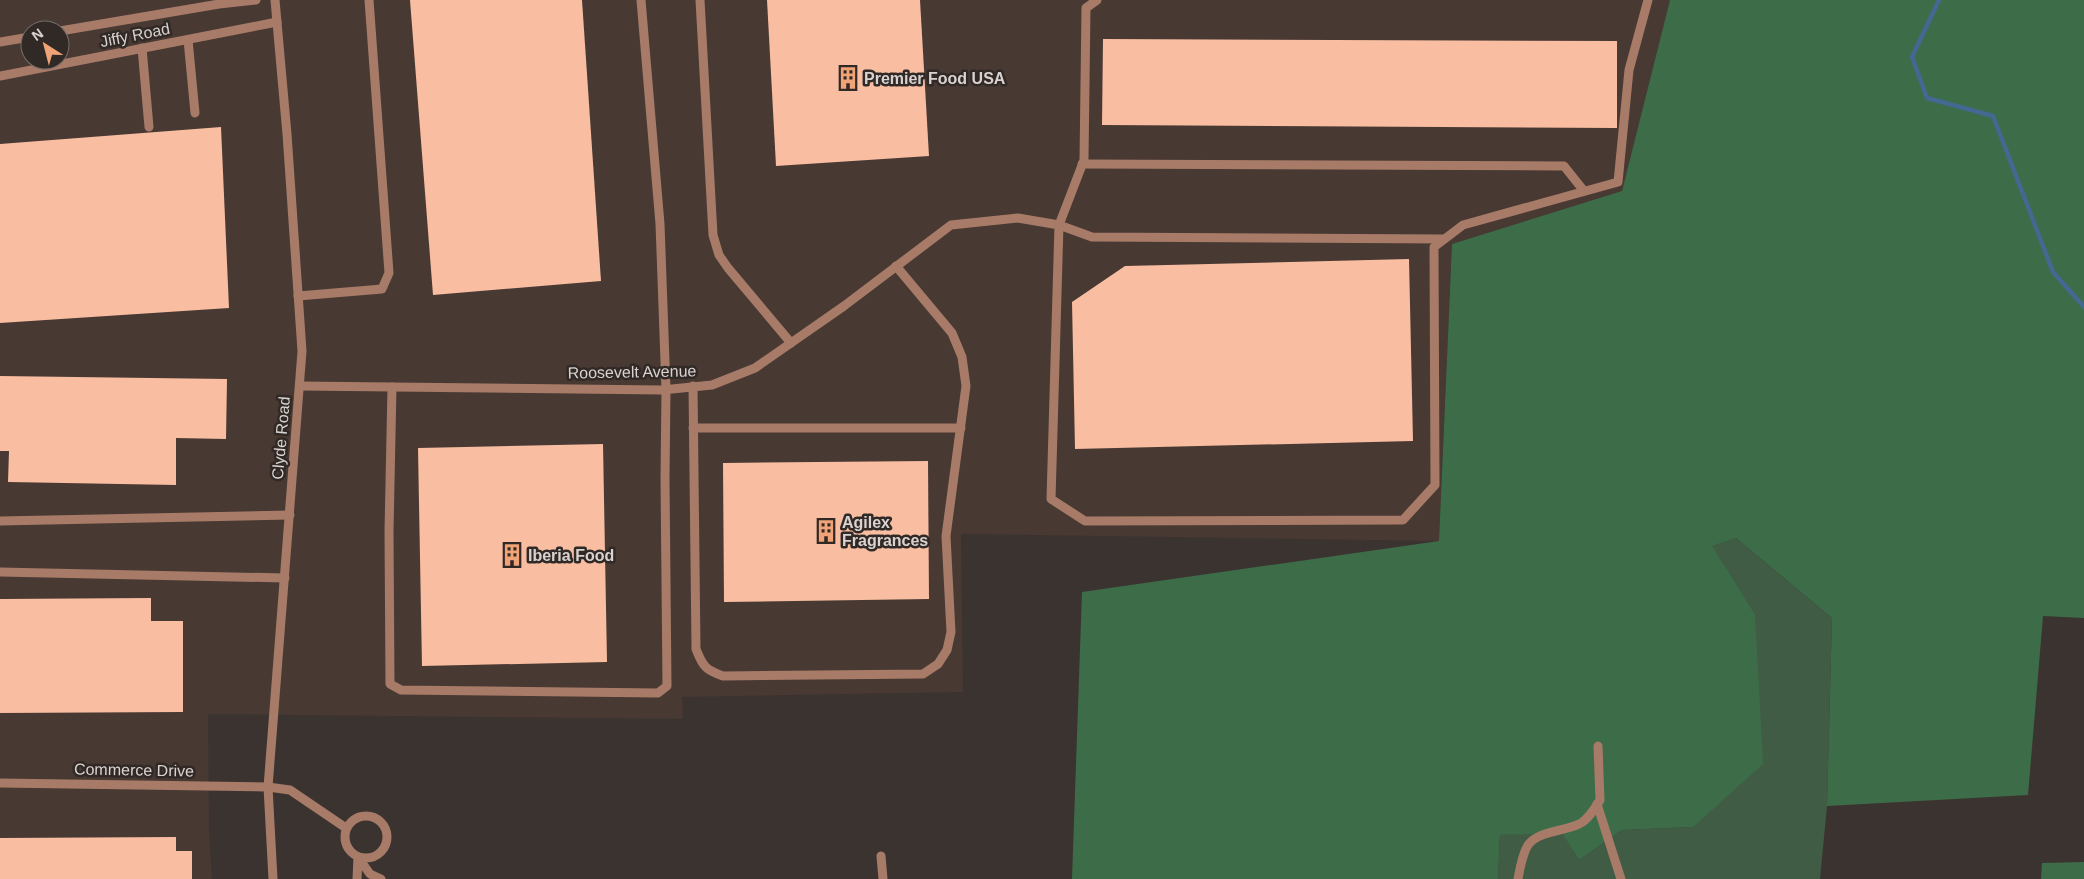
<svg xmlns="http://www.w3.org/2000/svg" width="2084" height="879" viewBox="0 0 2084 879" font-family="Helvetica,sans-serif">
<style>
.built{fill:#483933;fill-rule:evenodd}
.green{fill:#405c45}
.forest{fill:#3d6d48}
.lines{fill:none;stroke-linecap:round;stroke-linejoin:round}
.stream{stroke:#436891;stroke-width:4.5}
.building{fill:#f9bda2}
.minor{stroke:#a77b67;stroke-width:9}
.labels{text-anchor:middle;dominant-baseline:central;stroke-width:5;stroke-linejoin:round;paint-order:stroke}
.street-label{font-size:16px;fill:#d8d3d1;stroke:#312926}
.poi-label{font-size:16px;font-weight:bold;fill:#d8d3d1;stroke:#312926;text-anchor:start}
</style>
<rect width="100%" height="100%" fill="#3b3330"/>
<path class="built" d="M 0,0 L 1670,0 L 1622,191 L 1452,244 L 1439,541 L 961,534 L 963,692 L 682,697 L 683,719 L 208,714 L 209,830 L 212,879 L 0,879 ZM 30,30 L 60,30 L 60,60 L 30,60 Z"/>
<path class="green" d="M 1736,538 L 1832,618 L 1827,806 L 1820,879 L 1498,879 L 1500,835 L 1562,832 L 1579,860 L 1622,830 L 1693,827 L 1755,614 L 1711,546 Z"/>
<g class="forest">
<path d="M 1670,0 L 2084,0 L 2084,618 L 2043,616 L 2028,795 L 1827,806 L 1832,618 L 1736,538 L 1712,546 L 1755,614 L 1763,764 L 1693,827 L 1622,830 L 1579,860 L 1562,833 L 1500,835 L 1498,879 L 1072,879 L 1082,592 L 1439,541 L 1452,244 L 1622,191 Z"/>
<path d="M 2084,862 L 2084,879 L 2041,879 L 2042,863 Z"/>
</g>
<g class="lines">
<path class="stream" d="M 1939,0 L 1912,57 L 1927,98 L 1993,116 L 2053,272 L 2084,307"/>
</g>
<g class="building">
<path d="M 410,0 L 582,0 L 601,281 L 433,295 Z"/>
<path d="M 767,0 L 920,0 L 929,156 L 776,166 Z"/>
<path d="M 1103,39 L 1617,41 L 1617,128 L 1102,125 Z"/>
<path d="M 221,127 L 229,308 L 0,323 L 0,144 Z"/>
<path d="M 1409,259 L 1413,441 L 1075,449 L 1072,302 L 1125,266 Z"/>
<path d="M 0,376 L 227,379 L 226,439 L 176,438 L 176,485 L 8,482 L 9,451 L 0,451 Z"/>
<path d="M 603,444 L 607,662 L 422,666 L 418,448 Z"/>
<path d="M 928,461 L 929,599 L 724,602 L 723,463 Z"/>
<path d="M 151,598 L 151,621 L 183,621 L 183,712 L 0,713 L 0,599 Z"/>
<path d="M 176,837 L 176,851 L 192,851 L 192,879 L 0,879 L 0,838 Z"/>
</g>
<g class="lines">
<g class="minor">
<path d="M 700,0 L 713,235 L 719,255 L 728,268 L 791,343"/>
<path d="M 1097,0 L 1086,8 L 1084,160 L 1059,225 L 1092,237 L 1444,239"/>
<path d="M 60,31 L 219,4 L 256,0"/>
<path d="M 188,40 L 195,113"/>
<path d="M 0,42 L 30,37"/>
<path d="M 142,48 L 149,127"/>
<path d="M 0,76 L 277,22"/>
<path d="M 1082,164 L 1564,166 L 1584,191"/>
<path d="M 298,296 L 382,289 L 389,273 L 369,0"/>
<path d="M 300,386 L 662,390 L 712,385 L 755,368 L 844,306 L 951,225 L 1018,218 L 1059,225 L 1051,499 L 1085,521 L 1403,520 L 1435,485 L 1434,247 L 1463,225 L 1618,182 L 1629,70 L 1648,0"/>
<path d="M 693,386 L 696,649 C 703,667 706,670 723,676 L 923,674 L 938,664 L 947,650 L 951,632 L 946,536 L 966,386 L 962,357 L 952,333 L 896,266"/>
<path d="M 392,387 L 389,531 L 390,684 L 401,690 L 658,693 L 667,686 L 665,478 L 666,389 L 660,224 L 641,0"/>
<path d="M 693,428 L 961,428"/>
<path d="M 0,521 L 290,515"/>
<path d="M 0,572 L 285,578"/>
<path d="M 0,783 L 268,787 L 290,790 L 346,828"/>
<path d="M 1597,804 L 1621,879"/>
<circle cx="366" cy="837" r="21"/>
<path d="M 881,856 L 883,879"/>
<path d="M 358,857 L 370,874 L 381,879"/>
<path d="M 273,879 L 268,787 L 302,351 L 287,134 L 275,0"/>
<path d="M 357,879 L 358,857"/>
<path d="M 1518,879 C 1520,868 1522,855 1528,845 C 1538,831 1565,831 1579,824 C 1588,820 1595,808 1600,800 L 1598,746"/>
</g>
</g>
<defs>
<symbol id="building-bare" viewBox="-9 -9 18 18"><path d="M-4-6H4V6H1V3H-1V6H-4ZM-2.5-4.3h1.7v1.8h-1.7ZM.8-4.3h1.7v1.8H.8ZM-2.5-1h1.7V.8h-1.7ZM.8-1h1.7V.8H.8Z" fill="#efa377" stroke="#312926" stroke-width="2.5" paint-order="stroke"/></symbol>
</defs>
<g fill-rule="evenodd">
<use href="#building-bare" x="832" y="62" width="32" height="32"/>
<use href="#building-bare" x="810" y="515" width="32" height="32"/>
<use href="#building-bare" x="496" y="539" width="32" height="32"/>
</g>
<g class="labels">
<g class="street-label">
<text transform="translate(135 35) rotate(-11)">Jiffy Road</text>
<text transform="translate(632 372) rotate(-1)">Roosevelt Avenue</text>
<text transform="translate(281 438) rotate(-85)">Clyde Road</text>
<text transform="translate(134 770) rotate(1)">Commerce Drive</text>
</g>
<g class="poi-label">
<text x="864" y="78">Premier Food USA</text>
<text x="842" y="522">Agilex<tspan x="842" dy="18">Fragrances</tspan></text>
<text x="528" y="555">Iberia Food</text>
</g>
</g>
<g transform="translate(45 45) rotate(324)"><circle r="24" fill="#312926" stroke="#746d6a"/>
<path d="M0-4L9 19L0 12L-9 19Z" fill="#efa377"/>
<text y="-8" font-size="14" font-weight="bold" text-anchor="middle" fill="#d8d3d1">N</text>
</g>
</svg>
